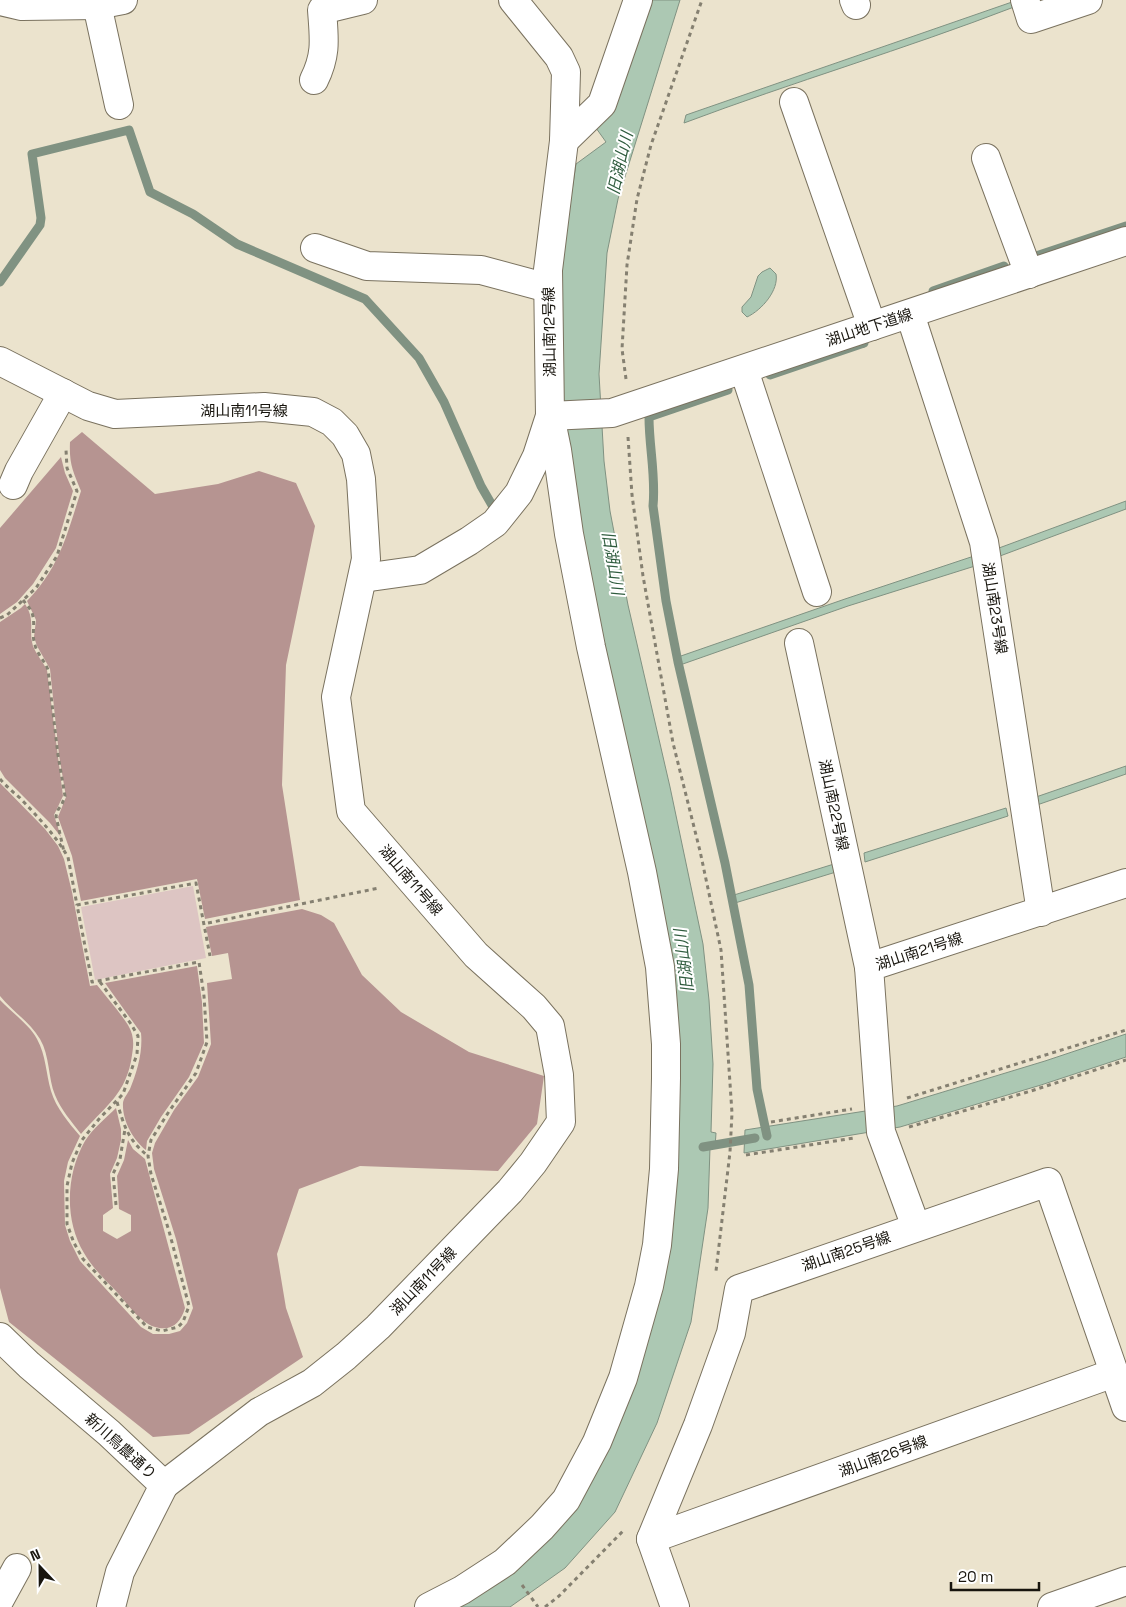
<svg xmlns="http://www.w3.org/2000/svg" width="1126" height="1607" viewBox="0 0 1126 1607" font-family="'Space Grotesk','Noto Sans JP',sans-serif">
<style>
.green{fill:#ddc5c3}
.forest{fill:#b69491}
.water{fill:#acc8b3;stroke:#809282}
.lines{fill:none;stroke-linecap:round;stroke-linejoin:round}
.stream{stroke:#809282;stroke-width:9}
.minor-casing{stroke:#7a725f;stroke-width:30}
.path{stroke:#858071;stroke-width:3;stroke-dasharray:4 4;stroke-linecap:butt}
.minor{stroke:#fff;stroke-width:28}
.labels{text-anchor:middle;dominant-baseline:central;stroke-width:4;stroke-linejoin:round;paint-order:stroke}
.street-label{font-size:15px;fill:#18150e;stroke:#fff}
.water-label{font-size:16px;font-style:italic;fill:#2f5c3e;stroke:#fff}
</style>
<rect width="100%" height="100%" fill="#ebe3cd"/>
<path class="green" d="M 193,886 L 206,958 L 95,980 L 81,907 Z"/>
<g class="forest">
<path d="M 82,432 L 155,494 L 218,484 L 259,471 L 296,483 L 315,526 L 286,665 L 282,785 L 300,900 L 205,919 L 197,879 L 81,901 L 72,856 L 58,817 L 66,797 L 59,755 L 50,669 L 37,646 L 34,637 L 36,620 L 27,601 C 60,567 67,534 81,491 C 73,471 69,464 70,442 Z"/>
<path d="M 61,457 L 65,473 L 73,491 L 56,548 L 33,584 L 17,602 L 0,614 L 0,528 Z"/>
<path d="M 25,604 C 36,621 28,629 33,646 C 36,654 43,662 47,670 L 63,796 L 54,815 L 61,837 L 50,823 L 5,778 L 0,770 L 0,622 L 21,608 Z"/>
<path d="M 0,783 L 45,829 L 58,846 L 64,859 L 72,892 L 90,986 L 97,985 C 107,998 119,1011 128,1025 C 134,1035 134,1044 132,1055 C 127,1094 105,1106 81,1134 C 72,1122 61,1110 55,1095 C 48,1078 50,1056 40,1039 C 30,1022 12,1011 0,996 Z"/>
<path d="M 302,909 L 321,915 L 334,923 L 362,975 L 401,1012 L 469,1052 L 544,1076 L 537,1124 L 498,1171 L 360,1166 L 299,1189 L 277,1254 L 286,1308 L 303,1357 L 189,1434 L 153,1437 L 9,1322 L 0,1288 L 0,1000 C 12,1013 29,1024 37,1039 C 46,1055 46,1074 51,1091 C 56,1108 69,1123 80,1136 L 68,1162 L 64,1181 L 65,1225 L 70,1241 L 80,1261 L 141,1327 L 153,1334 L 169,1334 L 180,1331 L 187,1323 L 193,1308 L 176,1239 L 154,1169 L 152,1153 L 155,1143 L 174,1110 L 198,1077 L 211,1044 L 207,983 L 232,979 L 228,953 L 212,956 L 206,927 Z"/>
<path d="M 197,966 L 202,1002 L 204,1043 L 189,1077 L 161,1117 L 147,1141 L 146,1150 C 133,1140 122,1120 123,1103 C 123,1099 128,1093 130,1089 C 137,1072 143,1052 141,1033 L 105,983 Z"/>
<path d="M 116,1108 L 121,1129 L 121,1140 L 117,1158 L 110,1174 L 113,1208 L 103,1215 L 103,1231 L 117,1239 L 131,1231 L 131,1215 L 119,1209 L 117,1176 L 124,1160 L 128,1140 L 133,1149 L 145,1159 L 185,1308 C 181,1322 172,1332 155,1327 C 139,1322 127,1303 116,1291 C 105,1280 92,1267 84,1253 C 64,1220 66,1174 85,1141 C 93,1128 106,1118 116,1108 Z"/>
</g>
<g class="water">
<path d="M 645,0 L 680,0 L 618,199 L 607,253 L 599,374 L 604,461 L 610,511 L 628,605 L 670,787 L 703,944 L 709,1000 L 713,1064 L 711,1132 L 716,1133 L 715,1148 L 710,1148 L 708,1208 L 691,1322 L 657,1423 L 615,1512 L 565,1568 L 510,1607 L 443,1607 L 599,1460 L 674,1118 L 570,494 L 555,305 L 576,164 L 606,142 L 596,128 Z"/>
<path d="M 1012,2 L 1014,7 C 905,49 793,82 684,123 L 686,115 Z"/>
<path d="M 770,268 L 776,274 C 779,290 762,310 747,317 L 742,312 L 742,307 L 751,297 L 758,276 L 762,272 Z"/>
<path d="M 1126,501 L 1126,509 L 1000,556 L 999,548 Z"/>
<path d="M 974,556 L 975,566 L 848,606 L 680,665 L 678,657 L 845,599 Z"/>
<path d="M 1126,766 L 1126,774 L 1037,805 L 1036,797 Z"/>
<path d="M 1006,808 L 1008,816 L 865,862 L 864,853 Z"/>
<path d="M 834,864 L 836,872 L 735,903 L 734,895 Z"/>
<path d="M 1126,1034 L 1126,1057 L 1041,1085 L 900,1127 L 744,1153 L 745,1130 L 897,1106 L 1045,1061 Z"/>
</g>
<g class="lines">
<g class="stream">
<path d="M 1033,257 L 1126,226"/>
<path d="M 0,282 L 40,225 L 41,218 L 32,154 L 129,130 L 150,192 L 193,214 L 237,244 L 365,299 L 419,358 L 444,402 L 481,486 L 496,512"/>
<path d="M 933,291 L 1004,266"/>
<path d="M 770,375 L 864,343"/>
<path d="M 728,390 L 649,417 C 649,447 656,476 653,506 L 666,601 L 678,662 L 725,863 L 749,985 L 757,1089 L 767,1136"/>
<path d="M 703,1147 L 755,1138"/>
</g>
<defs>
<g id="minor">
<path d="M 96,0 L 119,105"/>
<path d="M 854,0 L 856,5"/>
<path d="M 1025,0 L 1031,19 L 1088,0"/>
<path d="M 0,1 L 22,6 L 97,5 L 123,0"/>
<path d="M 314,80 C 327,54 324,38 322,10 L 363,0"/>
<path d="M 794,102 L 872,326"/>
<path d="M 564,141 L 602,104 L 638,0"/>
<path d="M 986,158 L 1029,274"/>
<path d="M 315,248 L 367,266 L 481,270 L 548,288"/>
<path d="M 910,314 L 984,542 L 1041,912"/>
<path d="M 0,361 L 88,406 L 115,414 L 264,407 L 313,412 L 332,422 L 345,435 L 356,454 L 361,479 L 366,559 L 336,697 L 351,811 L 476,955 L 534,1007 L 550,1026 L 559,1075 L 561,1122 L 533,1163 L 510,1191 L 378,1327 L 346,1356 L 312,1383 L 259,1412 L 164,1485"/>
<path d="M 744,370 L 817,592"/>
<path d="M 13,485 L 19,471 L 63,393"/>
<path d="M 363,578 L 420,570 L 469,541 L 495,523 L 519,493 L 537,456 L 550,416 L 548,270 L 564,141 L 566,72 L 559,57 L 513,0"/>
<path d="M 799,643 L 869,967"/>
<path d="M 916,1227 L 881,1132 L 869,967 L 1126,883"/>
<path d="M 0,1337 L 29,1365 L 109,1433 L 164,1485 L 120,1572 L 111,1607"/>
<path d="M 651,1539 L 1114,1373"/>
<path d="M 0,1599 L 17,1568"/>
<path d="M 429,1607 L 462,1590 L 505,1562 L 542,1527 L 566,1500 L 597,1442 L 623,1378 L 649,1286 L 657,1245 L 664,1169 L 666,1078 L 666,1044 L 660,967 L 642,872 L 591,647 L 569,534 L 557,450 L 550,416 L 612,413 L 1126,241"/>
<path d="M 675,1607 L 651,1539 L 698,1425 L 731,1333 L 739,1289 L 1048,1182 L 1126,1407"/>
<path d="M 1052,1607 L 1126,1581"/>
</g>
</defs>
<use href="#minor" class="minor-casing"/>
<g class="path">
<path d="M 626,379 L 622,349 L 627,265 L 637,199 L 651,145 L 702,0"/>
<path d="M 628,437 L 632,495 L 643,576 L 673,743 L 700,851 L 721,950 L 732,1113 L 730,1152 L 716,1271"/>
<path d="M 23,600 C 26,604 30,608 32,613 C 36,624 31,634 35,645 C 37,654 45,661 48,670 L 58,755 L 65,796 L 62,804 L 58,810 L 56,816 L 64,852"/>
<path d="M 0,618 L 7,615 L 36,588 L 57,556 L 77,491 L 67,468 L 66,450"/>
<path d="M 0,779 C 6,786 13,792 20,798 C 38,817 55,835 68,857 L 77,905"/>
<path d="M 208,923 L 379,888"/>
<path d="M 100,982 L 131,1024 L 138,1036 L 137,1054 L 123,1094 L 99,1119 L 82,1140 L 72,1163 L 67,1186 L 67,1224 L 74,1243 L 83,1259 L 147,1327 L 162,1331 L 178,1327 L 183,1322 L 189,1306 L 169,1231 L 151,1174 L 148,1156 L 151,1140 L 168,1113 L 196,1073 L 207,1042 L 204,996 L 199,962 L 92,982 L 77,905 L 196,883 L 210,956"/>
<path d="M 907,1098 L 1126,1030"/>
<path d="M 117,1102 C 124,1126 128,1140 148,1156"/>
<path d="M 771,1122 L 852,1109"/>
<path d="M 909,1127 L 1031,1091 L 1126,1060"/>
<path d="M 746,1155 L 854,1138"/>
<path d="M 116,1205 L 113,1174 L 120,1159 L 125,1129"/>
<path d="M 522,1585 L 538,1607"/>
<path d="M 545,1607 L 559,1596 L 623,1531"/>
</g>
<use href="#minor" class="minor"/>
</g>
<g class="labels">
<g class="street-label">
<text transform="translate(869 327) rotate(-18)">湖山地下道線</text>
<text transform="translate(549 332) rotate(-91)">湖山南12号線</text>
<text x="244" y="410">湖山南11号線</text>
<text transform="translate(995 608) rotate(81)">湖山南23号線</text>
<text transform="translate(834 805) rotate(78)">湖山南22号線</text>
<text transform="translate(411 880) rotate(49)">湖山南11号線</text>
<text transform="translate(919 951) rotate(-18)">湖山南21号線</text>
<text transform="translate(846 1251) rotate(-19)">湖山南25号線</text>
<text transform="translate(423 1281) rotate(-46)">湖山南11号線</text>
<text transform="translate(121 1446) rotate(42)">新川鳥農通り</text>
<text transform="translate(883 1456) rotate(-20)">湖山南26号線</text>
</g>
<g class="water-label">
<text transform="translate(620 163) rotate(-77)">旧湖山川</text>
<text transform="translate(613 563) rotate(81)">旧湖山川</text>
<text transform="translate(684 961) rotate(-97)">旧湖山川</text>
</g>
</g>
<g transform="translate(40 1567) rotate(338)" stroke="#ffffff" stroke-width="4" paint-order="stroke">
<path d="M0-4L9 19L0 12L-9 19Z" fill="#18150e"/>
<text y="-8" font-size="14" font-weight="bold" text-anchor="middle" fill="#18150e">N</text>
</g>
<path d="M951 1582v8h88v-8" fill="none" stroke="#18150e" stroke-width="2.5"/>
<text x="958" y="1582" font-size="15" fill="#18150e" stroke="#ffffff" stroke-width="4" paint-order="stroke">20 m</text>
</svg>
